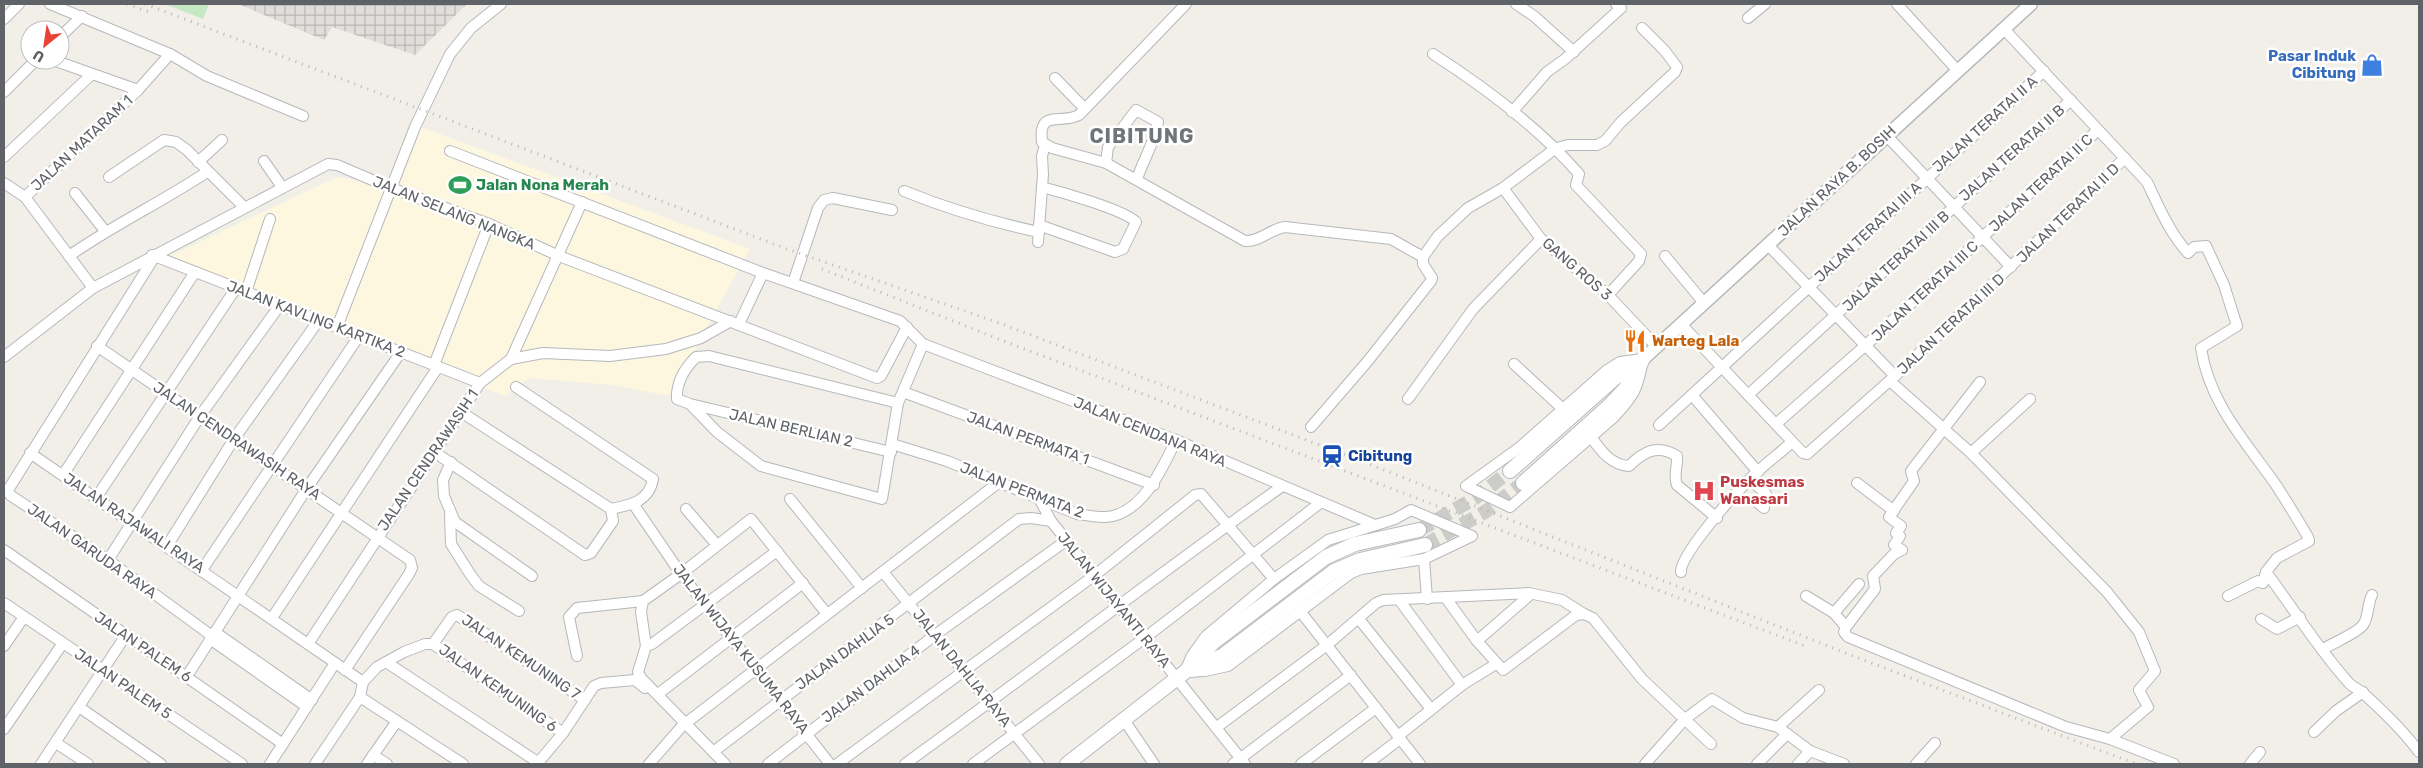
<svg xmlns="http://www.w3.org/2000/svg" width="2423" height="768" viewBox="0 0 2423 768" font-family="Rubik,sans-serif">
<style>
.commercial{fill:#fef7e0}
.industrial{fill:url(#industrial-grid)}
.green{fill:#c5e8c5}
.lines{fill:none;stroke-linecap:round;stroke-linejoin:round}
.secondary-tunnel{stroke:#ccccc8;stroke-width:14;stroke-dasharray:14 7;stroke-linecap:butt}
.minor-casing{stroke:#b5b8bc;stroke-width:12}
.tertiary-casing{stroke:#b5b8bc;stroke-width:15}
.secondary-casing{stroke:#b6babf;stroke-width:16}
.minor{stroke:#fff;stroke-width:10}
.tertiary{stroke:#fff;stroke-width:12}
.secondary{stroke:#fff;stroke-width:14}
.rail{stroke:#b6b7b8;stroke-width:3;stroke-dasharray:1 6;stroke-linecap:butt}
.labels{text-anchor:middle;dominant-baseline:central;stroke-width:5;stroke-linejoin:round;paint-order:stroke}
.shop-label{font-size:15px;font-weight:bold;fill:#366cbe;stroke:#fff;text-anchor:end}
.street-label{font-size:15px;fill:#5f6368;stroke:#fff}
.leisure-label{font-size:15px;font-weight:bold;fill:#27864d;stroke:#fff;text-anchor:start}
.food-label{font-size:15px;font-weight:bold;fill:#c56008;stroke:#fff;text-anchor:start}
.transit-label{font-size:15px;font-weight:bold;fill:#164399;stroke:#fff;text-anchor:start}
.health-label{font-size:15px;font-weight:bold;fill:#be3a42;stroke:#fff;text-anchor:start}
.district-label{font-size:20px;font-weight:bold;letter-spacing:1px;fill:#70757a;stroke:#fff}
</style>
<defs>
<pattern id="industrial-grid" width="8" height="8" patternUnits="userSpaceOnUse" patternTransform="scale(1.25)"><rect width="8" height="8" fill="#e0deda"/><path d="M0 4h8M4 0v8" fill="none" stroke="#b9b8b5"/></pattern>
</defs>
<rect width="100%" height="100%" fill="#f1efe8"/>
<path class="commercial" d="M 410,123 L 750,249 L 669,396 L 612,385 L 529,378 L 505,396 L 157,262 L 337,177 L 386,185 Z"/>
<path class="industrial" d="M 238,4 L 467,4 L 415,55 L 332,27 L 324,40 Z"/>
<path class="green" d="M 165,4 L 209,4 L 203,19 Z"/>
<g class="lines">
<g class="secondary-tunnel">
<path d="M 1419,530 L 1475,498 L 1510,471"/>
<path d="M 1425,545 L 1485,512 L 1523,483"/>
</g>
<defs>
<g id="minor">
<path d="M 1186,4 L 1079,115 C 1061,125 1038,108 1042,142 L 1052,148 L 1106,163 L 1245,241 C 1260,242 1270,229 1285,227 L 1391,239 L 1423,257"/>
<path d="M 1516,4 L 1534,16 L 1574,52"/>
<path d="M 1897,4 L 1958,71"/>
<path d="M 1748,18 L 1765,4"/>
<path d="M 4,19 L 19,4"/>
<path d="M 2004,29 L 2147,182 C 2159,207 2169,232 2188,253 L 2194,247 L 2206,246 L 2224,285 L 2237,326 L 2201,348 C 2209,403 2246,442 2276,485 C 2287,502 2298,520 2308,537 L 2309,541 L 2277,558 L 2266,572 C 2294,609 2318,649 2349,683 C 2354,689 2360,689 2364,694 C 2384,712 2403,730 2419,752"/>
<path d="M 60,37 L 82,16"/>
<path d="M 170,54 L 207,76 L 303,116"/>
<path d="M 1433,54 C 1486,88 1538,127 1579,174 L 1576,185 L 1641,254 L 1639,261 L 1608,295"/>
<path d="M 53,60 L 138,90"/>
<path d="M 1055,78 L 1085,109"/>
<path d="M 4,92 L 36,60"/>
<path d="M 1512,112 L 1547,72 L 1565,59 L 1621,8 L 1616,4"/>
<path d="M 1886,135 L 2011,267"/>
<path d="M 450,151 L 763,273 L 900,321 L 923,344 L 1176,440 L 1375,525"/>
<path d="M 4,157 L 92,74"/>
<path d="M 264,161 L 282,187"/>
<path d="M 198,162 L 222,140"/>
<path d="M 1106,163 L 1108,147 L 1136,110 L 1158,122 C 1154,144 1144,158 1137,179"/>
<path d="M 109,177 L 164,140 L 176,142 L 187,150 L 244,207"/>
<path d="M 4,183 L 25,197 L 93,288"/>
<path d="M 1503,188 L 1541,239 L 1608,295 L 1657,347"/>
<path d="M 904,191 C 948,209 992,222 1039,232"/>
<path d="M 75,193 L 105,231"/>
<path d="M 25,197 L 138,90 L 170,54 L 50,4"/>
<path d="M 1039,225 L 1115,252 L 1123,249 L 1136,222 C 1125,210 1061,192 1042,187"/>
<path d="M 1038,242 L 1043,174 L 1042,156 L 1045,145"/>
<path d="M 1768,245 L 1895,376"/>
<path d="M 152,255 L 480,383"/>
<path d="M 69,256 C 113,225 162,202 207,172"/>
<path d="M 155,256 L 8,490 L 10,495 L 108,560 L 212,636"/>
<path d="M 1665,256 L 1704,303"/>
<path d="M 793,283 L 818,208 L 824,200 L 833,198 L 892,210"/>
<path d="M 246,292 L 270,219"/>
<path d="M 739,324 L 763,273"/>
<path d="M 1681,324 L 1803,453 L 1807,454 L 1895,376 L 2125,158"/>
<path d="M 337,327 L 415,127 L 450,54 L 471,28 L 501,4"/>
<path d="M 97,346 L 410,560 L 412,568 L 409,574 L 345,670"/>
<path d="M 4,357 L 93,288 L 328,164 L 337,165 L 391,188 L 489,224 L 559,256 L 877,378 L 881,376 L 907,327"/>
<path d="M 511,359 L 543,353 L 610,356 L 666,349 L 701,338 L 731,321"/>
<path d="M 1643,359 C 1638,389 1634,396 1613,418 L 1510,507 L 1466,486 L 1520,447 L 1607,370 L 1620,362 Z"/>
<path d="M 1514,364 L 1564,410"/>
<path d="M 434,365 L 489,224"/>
<path d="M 1890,381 L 1971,453 L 2107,592 L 2139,632 L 2155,671 L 2139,690 L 2148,707 L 2110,739"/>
<path d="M 903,392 L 1154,485"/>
<path d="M 1692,395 L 1758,472"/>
<path d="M 1748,395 L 2071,100"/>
<path d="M 1408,399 L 1473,309 L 1541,239"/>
<path d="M 691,405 L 717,432 L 761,466 L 882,499 L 898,403 L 923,344"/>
<path d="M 461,412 L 611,509"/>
<path d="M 1776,424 L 1866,345 L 2098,130"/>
<path d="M 1659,425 L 2044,71"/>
<path d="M 1311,427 L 1367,362 L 1431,281 L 1432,278 L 1423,264 L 1423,257 L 1438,236 L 1468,208 L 1503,188 L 1556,148 L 1568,145 L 1597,145 L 1605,141 L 1621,122 L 1675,72 L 1677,67 L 1665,51 L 1642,28"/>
<path d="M 1591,437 C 1601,451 1611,465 1629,466 C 1644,451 1658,444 1677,456 C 1678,466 1673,476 1677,485 L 1717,518"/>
<path d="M 892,444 L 947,461 L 1077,514 C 1088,515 1102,519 1113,516 C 1145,508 1163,467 1176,440"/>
<path d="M 433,451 L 585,555 L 591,553 L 613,521 L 611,509 C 630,505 649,502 653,479 L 516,387"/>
<path d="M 891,452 L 690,404 L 677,399 C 676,382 685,368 696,357 L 709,356 L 898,403"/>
<path d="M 30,453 L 363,682"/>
<path d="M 1971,453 L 2030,399"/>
<path d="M 451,462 L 443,480 L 444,496 L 455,522 L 532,576"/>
<path d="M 63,475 L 195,272"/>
<path d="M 1750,479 L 1766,494 L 1758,503 L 1764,508"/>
<path d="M 1857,483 L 1894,511"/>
<path d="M 96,498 L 236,288"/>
<path d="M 790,499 L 862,588"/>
<path d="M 1040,500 L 1051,521 L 1245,764"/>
<path d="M 634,505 L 681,574 L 830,764"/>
<path d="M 686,509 L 717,545"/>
<path d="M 1411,510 L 1472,536 L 1424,559 L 1361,569 L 1351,573 L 1228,666 L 1205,671 L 1185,672 L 1191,657 L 1206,636 L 1274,579 L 1328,540 L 1395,519 Z"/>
<path d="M 450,515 L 451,544 L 470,574 L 479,586 L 519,611"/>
<path d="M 167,546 L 234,439 L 319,320"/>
<path d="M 4,550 L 283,744"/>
<path d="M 1902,550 L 1894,545 L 1900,536 L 1896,533 L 1901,526 L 1889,517 L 1914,481 L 1911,471 L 1980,382"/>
<path d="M 1424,559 L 1427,599"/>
<path d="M 108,560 L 200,416 L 280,305"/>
<path d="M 202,570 L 359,336"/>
<path d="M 883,572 L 1039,764"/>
<path d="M 1681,572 C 1680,555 1734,494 1749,480 C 1762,466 1778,455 1792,442"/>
<path d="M 1806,596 L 1834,613 L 1859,584"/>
<path d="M 2228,596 L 2258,581 L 2263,583 L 2266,572"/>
<path d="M 1445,597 L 1477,641 L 1503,670 L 1576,615 L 1584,614 L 1593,618 L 1642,679 L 1711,744"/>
<path d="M 1400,601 L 1462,685"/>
<path d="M 4,603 L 242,764"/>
<path d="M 1300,611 L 1420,764"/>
<path d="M 1834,613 L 1846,627 L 1844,632 L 1848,637 L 2066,727 L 2110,739 L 2174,764"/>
<path d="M 272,618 L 438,367"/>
<path d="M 1359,619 L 1431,709"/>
<path d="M 2261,619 L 2277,629 L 2300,617"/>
<path d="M 1846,627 L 1875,589 L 1873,576 L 1894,554 L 1902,550"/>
<path d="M 215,632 L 312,700"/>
<path d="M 210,639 L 307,707"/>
<path d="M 1477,641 L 1531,594"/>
<path d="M 308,644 L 480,383 L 511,359 L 582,202"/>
<path d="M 433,644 L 563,733"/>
<path d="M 4,646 L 24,617"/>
<path d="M 646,646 L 652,644 L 777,551"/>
<path d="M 2322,650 C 2332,643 2356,634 2363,625 C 2369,617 2367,605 2372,595"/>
<path d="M 577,656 L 569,617 L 577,608 L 643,601"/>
<path d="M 386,662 L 539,763"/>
<path d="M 187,676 L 307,488 L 401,352"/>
<path d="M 658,694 L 803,583"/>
<path d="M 360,697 L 463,764"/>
<path d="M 79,707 L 161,764"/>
<path d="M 1124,720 L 1154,764"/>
<path d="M 686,723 L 998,483"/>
<path d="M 1217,727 L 1327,645 L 1376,603 L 1383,600 L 1529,593 L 1562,600 L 1584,614"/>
<path d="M 1778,727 L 1819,690"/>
<path d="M 4,729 L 63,643"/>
<path d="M 2314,732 L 2336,711 L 2363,692"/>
<path d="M 1398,736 L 1462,685 L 1496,664"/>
<path d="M 56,743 L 88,764"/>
<path d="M 713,752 L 1019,519 L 1031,518 L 1051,521"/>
<path d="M 373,755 L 387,764"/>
<path d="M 41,764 L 126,635"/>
<path d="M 270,764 L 335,663"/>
<path d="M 315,764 L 360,697 L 363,682 L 377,667 L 404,652 L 425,644 L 433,644 L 452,617 L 457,615 L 585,700"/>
<path d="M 367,764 L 397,721"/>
<path d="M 537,764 L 563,733 L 594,686 L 601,683 L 635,680 L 645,688"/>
<path d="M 649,764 L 683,725"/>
<path d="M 725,764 L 641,678 L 638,672 L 646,646 L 641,612 L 643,601 L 681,574 L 751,519 L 827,614"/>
<path d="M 768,764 L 935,635 L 1067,540"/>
<path d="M 837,764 L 1095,575 L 1195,495 L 1201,494 L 1274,579"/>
<path d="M 905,764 C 1031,673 1154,577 1281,487"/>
<path d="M 973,764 L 1146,637 L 1320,503"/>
<path d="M 1233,764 L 1351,675"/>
<path d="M 1301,764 L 1376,708"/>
<path d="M 1367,764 L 1400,739"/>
<path d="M 1645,764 L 1685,719 L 1712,699 L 1743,718 L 1778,727 L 1810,751 L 1844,764"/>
<path d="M 1757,764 L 1787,734"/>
<path d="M 1798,764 L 1810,751"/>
<path d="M 1916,764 L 1935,743"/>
<path d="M 2250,764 L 2260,752"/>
</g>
<path id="tertiary" d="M 1643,359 L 2031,4"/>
<g id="secondary">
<path d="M 1510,471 L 1615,378 L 1643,359"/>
<path d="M 1523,483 L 1609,406 L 1626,388 L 1641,363"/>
<path d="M 1191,670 L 1222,656 L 1334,571 L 1360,560 L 1425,545"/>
<path d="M 1067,764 L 1185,672 L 1214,642 L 1326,557 L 1355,544 L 1419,530"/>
</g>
</defs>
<use href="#minor" class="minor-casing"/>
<use href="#tertiary" class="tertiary-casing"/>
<use href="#secondary" class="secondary-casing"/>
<use href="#minor" class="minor"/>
<use href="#tertiary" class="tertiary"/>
<use href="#secondary" class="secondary"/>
<g class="rail">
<path d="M 127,4 L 152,13"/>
<path d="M 145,4 L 787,249 L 1002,324 L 1359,460 L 1848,654 L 2136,764"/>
<path d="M 822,269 L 1001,340 L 1805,646"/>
</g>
</g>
<defs>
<symbol id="shop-bare" viewBox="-9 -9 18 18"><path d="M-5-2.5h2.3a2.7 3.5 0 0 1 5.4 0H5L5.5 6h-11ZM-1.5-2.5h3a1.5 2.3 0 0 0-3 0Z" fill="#3f7fe0" stroke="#fff" stroke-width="2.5" paint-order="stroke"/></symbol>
<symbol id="stadium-bare" viewBox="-9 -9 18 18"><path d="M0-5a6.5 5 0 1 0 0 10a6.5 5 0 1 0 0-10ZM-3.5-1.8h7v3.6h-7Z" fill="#2e9e5b" stroke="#fff" stroke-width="2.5" paint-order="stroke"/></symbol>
<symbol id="restaurant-bare" viewBox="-9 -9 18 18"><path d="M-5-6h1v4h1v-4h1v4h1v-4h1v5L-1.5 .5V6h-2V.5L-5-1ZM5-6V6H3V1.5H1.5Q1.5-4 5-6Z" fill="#e8710a" stroke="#fff" stroke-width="2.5" paint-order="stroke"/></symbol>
<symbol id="station-bare" viewBox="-9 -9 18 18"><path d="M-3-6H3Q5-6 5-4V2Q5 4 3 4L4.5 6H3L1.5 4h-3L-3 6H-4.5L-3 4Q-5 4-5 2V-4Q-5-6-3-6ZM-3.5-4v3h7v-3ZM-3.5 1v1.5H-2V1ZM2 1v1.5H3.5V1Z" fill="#1a4fb4" stroke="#fff" stroke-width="2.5" paint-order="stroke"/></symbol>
<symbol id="hospital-bare" viewBox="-9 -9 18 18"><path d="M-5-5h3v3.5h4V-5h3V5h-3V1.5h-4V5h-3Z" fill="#e0444e" stroke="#fff" stroke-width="2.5" paint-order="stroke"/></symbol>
</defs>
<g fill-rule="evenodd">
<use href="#shop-bare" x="2356" y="49" width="32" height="32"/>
<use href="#stadium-bare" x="444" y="169" width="32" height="32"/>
<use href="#restaurant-bare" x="1619" y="325" width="32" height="32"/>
<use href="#station-bare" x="1316" y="440" width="32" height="32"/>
<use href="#hospital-bare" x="1688" y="475" width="32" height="32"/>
</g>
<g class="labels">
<g class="shop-label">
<text x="2356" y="56">Pasar Induk<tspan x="2356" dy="17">Cibitung</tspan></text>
</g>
<g class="street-label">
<text transform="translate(1985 124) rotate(-42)">JALAN TERATAI II A</text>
<text transform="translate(82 143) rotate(-43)">JALAN MATARAM 1</text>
<text transform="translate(2012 153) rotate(-42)">JALAN TERATAI II B</text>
<text transform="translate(1837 181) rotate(-43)">JALAN RAYA B. BOSIH</text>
<text transform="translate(2041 183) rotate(-43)">JALAN TERATAI II C</text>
<text transform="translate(454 213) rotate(22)">JALAN SELANG NANGKA</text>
<text transform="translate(2068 213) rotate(-44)">JALAN TERATAI II D</text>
<text transform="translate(1868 232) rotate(-43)">JALAN TERATAI III A</text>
<text transform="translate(1896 261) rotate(-43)">JALAN TERATAI III B</text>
<text transform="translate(1577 269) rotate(41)">GANG ROS 3</text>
<text transform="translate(1925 291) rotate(-43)">JALAN TERATAI III C</text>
<text transform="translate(316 319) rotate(21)">JALAN KAVLING KARTIKA 2</text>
<text transform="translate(1951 324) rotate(-43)">JALAN TERATAI III D</text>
<text transform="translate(791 428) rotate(13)">JALAN BERLIAN 2</text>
<text transform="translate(1150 432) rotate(22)">JALAN CENDANA RAYA</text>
<text transform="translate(1028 438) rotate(20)">JALAN PERMATA 1</text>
<text transform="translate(237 441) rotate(34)">JALAN CENDRAWASIH RAYA</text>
<text transform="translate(428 460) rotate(-56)">JALAN CENDRAWASIH 1</text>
<text transform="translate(1022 490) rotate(21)">JALAN PERMATA 2</text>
<text transform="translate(134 523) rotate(34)">JALAN RAJAWALI RAYA</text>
<text transform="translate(92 551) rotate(35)">JALAN GARUDA RAYA</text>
<text transform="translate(1114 600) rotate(51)">JALAN WIJAYANTI RAYA</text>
<text transform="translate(143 647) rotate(34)">JALAN PALEM 6</text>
<text transform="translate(741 649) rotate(52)">JALAN WIJAYA KUSUMA RAYA</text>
<text transform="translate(845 652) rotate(-36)">JALAN DAHLIA 5</text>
<text transform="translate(521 657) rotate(34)">JALAN KEMUNING 7</text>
<text transform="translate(962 668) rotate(51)">JALAN DAHLIA RAYA</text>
<text transform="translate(123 684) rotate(34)">JALAN PALEM 5</text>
<text transform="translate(871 684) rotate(-37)">JALAN DAHLIA 4</text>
<text transform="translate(498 688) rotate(35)">JALAN KEMUNING 6</text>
</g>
<g class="leisure-label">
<text x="476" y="185">Jalan Nona Merah</text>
</g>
<g class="food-label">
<text x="1652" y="341">Warteg Lala</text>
</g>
<g class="transit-label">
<text x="1348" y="456">Cibitung</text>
</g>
<g class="health-label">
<text x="1720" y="482">Puskesmas<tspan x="1720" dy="17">Wanasari</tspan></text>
</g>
<g class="district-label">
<text x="1142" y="136">CIBITUNG</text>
</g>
</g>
<rect width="2423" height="768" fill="none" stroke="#5f6368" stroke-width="10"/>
<g transform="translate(45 45) rotate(210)"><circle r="24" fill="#ffffff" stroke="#bfc1c3"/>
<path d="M0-4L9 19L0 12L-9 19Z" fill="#ea4335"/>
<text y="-8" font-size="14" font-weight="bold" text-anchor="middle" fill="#5f6368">U</text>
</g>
</svg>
